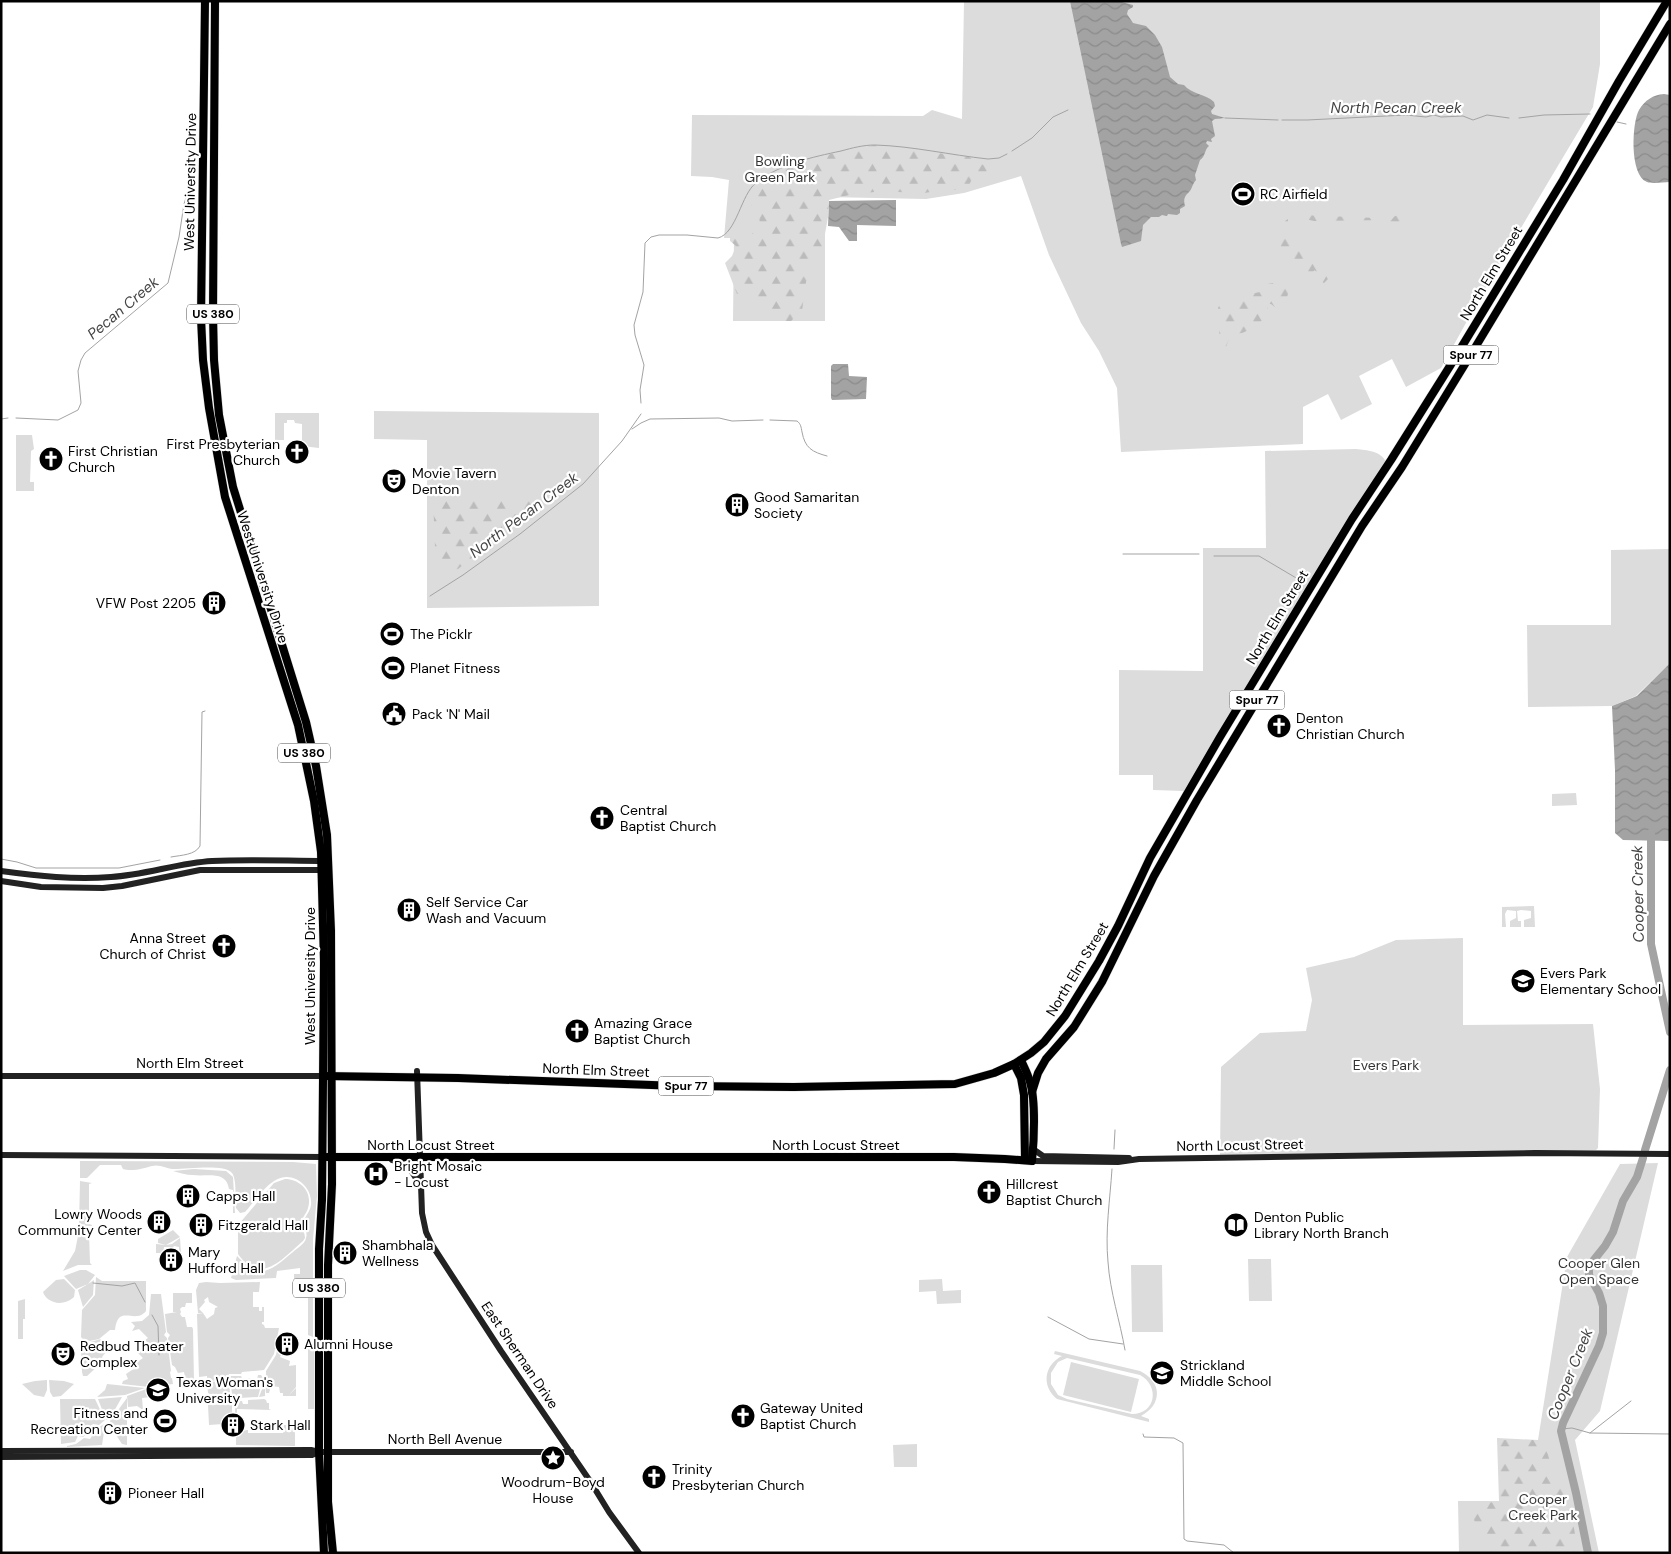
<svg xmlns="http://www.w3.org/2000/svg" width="1671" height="1554" viewBox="0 0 1671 1554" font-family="'DM Sans',sans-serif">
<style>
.green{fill:#dcdcdc;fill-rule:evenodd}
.forest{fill:url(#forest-firs)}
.water{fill:url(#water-waves)}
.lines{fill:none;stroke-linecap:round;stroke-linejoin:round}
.stream{stroke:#a3a3a3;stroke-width:1}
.river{stroke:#a3a3a3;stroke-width:8}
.primary-casing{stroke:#dbdbdb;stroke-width:9}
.secondary{stroke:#222;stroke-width:6}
.primary{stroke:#000;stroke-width:8}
.labels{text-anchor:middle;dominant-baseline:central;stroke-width:4.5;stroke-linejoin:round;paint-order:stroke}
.shield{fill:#fff;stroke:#4c4c4c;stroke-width:1}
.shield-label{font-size:12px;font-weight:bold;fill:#000}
.park-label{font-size:14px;fill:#333;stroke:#fff}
.street-label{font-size:14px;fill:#000;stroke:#fff}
.poi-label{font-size:14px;fill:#000;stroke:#fff;text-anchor:start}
.water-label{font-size:15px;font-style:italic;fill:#444;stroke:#fff}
</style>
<defs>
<pattern id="forest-firs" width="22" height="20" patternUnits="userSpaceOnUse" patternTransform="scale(1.25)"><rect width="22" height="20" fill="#dcdcdc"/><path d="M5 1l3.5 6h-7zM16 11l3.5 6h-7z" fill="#bbb"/></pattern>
<pattern id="water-waves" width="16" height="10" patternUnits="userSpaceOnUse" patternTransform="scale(1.25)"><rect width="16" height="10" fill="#a3a3a3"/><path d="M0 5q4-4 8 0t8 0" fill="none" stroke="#8b8b8b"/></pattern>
</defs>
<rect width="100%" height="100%" fill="#fff"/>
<g class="green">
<path d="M 964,1 L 1600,1 L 1600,64 L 1593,107 L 1487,285 L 1441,368 L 1406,387 L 1392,359 L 1359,376 L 1372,404 L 1341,420 L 1328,394 L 1303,407 L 1303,444 L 1121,452 L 1117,388 L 1099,351 L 1081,323 L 1049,255 L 1021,176 L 964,193 L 926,199 L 825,197 L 825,321 L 733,321 L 734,238 L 724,238 L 729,180 L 712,177 L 691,176 L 692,115 L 923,116 L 932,110 L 962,119 Z"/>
<path d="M 374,411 L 599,413 L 599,606 L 427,608 L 427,440 L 374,439 Z"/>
<path d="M 275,413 L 319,413 L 319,448 L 302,446 L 302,424 L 295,423 L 294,420 L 287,420 L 287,423 L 284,423 L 284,440 L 275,440 Z"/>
<path d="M 16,435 L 32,435 L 34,449 L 31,451 L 30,482 L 34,482 L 34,491 L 16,491 Z"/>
<path d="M 1356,449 C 1367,450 1381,451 1386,462 L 1284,625 L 1184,791 L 1153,790 L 1153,775 L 1119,775 L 1119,670 L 1203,671 L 1203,548 L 1266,548 L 1265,451 Z"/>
<path d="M 1670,549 L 1670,663 L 1636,696 L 1612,706 L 1528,707 L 1527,625 L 1611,625 L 1611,550 Z"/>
<path d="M 1576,793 L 1577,805 L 1552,806 L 1552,794 Z"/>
<path d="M 1534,906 L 1535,927 L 1524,927 L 1524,920 L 1531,918 L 1531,911 L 1521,910 L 1517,911 L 1518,921 L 1521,921 L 1521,927 L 1510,927 L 1510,921 L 1516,918 L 1516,911 L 1507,910 L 1505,914 L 1506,927 L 1502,927 L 1502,907 Z"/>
<path d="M 1463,938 L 1463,1025 L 1593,1024 L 1600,1089 L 1598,1148 L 1596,1150 L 1220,1156 L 1221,1067 L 1260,1033 L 1306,1031 L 1312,1000 L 1306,968 L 1354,957 L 1396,940 Z"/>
<path d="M 80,1161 L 293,1162 L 316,1164 L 317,1196 L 313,1239 L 313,1337 L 308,1335 L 308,1289 L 302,1289 L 299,1284 L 294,1282 L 294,1274 L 300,1274 L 300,1268 L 277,1271 L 276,1278 L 236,1280 L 231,1278 L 237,1256 C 261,1282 271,1270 293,1252 C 297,1248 305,1244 306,1238 C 308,1232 304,1228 303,1223 C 305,1216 310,1212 311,1205 C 313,1186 292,1169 274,1181 C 263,1188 254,1202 245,1212 L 240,1213 L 236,1208 C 235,1200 237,1179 232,1173 C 224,1163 182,1170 172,1169 C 166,1168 159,1164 152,1166 C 145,1168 132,1172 123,1169 L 121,1165 L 100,1165 L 87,1178 L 80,1178 Z"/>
<path d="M 1658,1163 L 1600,1411 L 1575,1440 L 1599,1553 L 1459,1553 L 1458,1501 L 1499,1501 L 1497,1438 L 1538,1440 L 1567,1257 L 1620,1164 Z"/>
<path d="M 194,1169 L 226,1171 L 233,1177 L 235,1213 L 233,1213 L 233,1190 L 229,1189 C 226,1170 207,1177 193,1175 C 186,1175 180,1173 173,1171 Z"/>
<path d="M 285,1179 C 300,1179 313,1192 308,1208 C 307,1213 302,1217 302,1222 C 301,1228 305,1232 305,1238 L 303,1241 C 282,1259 261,1286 238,1254 L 238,1225 L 274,1183 Z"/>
<path d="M 80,1181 L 92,1183 L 89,1184 L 89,1224 L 92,1225 L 92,1226 L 79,1226 Z"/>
<path d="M 173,1230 L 180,1237 L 166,1245 L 172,1244 L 180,1238 L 181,1253 L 179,1253 L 179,1247 L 174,1246 L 172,1249 L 170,1249 L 170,1247 L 164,1247 L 163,1253 L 156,1253 L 156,1244 L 166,1245 L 158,1243 L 158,1239 Z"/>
<path d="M 79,1231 L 92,1231 L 89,1233 L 90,1263 L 92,1265 L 78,1265 L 63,1271 L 75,1251 Z"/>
<path d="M 1248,1259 L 1271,1259 L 1272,1301 L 1249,1301 Z"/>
<path d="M 1131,1265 L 1162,1265 L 1163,1332 L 1132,1332 Z"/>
<path d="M 80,1270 L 86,1270 L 95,1275 L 88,1284 L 94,1280 L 93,1295 L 83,1307 L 78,1290 L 88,1284 L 76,1289 L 64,1276 Z"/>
<path d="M 96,1277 L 102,1281 L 146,1281 L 146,1311 C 135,1325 118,1303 115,1330 L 110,1330 L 99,1339 L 85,1342 L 81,1337 L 82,1310 L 95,1295 Z"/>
<path d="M 64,1279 L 75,1290 L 74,1297 C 62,1308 46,1302 43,1292 L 56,1280 Z"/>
<path d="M 942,1279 L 943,1291 L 961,1290 L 961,1303 L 937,1304 L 936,1291 L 919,1292 L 919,1280 Z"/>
<path d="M 206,1282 L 220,1283 L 260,1282 L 259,1292 L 253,1292 L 253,1307 L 259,1307 L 259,1311 L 262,1311 L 262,1307 L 264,1307 L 264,1322 L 262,1322 L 262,1324 L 264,1325 L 265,1328 L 279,1328 L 274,1354 L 264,1370 L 242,1372 L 241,1374 L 229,1374 L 229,1379 L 226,1380 L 207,1381 L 207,1376 L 199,1377 L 197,1314 L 203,1313 L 207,1319 L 214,1314 L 215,1308 L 218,1307 L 209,1302 L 208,1297 L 204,1300 L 205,1302 L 199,1309 L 203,1313 L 198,1313 L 196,1290 L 199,1283 Z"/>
<path d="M 173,1293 L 192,1293 L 192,1303 L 186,1303 L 185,1307 L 182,1307 L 180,1309 L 181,1312 L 180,1314 L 182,1317 L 185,1317 L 187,1327 L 192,1327 L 193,1329 L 194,1382 L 186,1382 L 184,1372 L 178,1373 L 175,1367 L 172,1365 L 168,1338 L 170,1335 L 167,1332 L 165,1314 L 177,1312 L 173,1312 Z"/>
<path d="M 151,1294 L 161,1294 L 166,1332 L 164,1335 L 167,1338 L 171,1371 L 170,1372 L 171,1378 L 172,1378 L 173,1384 L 149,1387 L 122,1384 L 123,1381 L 128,1379 L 126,1374 L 132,1370 L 136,1369 L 136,1363 L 143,1358 L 138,1353 L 143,1349 L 142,1347 L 147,1342 L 145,1340 L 148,1338 L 139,1329 L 132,1331 L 135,1326 L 131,1322 L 142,1321 L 149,1315 Z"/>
<path d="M 25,1299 L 25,1319 L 23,1319 L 23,1339 L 18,1339 L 18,1301 Z"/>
<path d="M 101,1339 L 101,1345 L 106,1352 L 102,1357 L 103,1359 L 98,1363 L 99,1365 L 87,1376 L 83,1376 L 82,1372 L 81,1350 L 86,1347 L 86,1343 Z"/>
<path d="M 279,1339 L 279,1346 L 282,1346 L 283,1348 L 291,1349 L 296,1347 L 294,1353 L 281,1355 L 280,1357 L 290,1361 L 289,1366 L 296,1365 L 296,1387 L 289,1395 L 296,1388 L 296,1396 L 283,1396 L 283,1393 L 280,1393 L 279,1387 L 271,1386 L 269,1393 L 266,1393 L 265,1384 L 265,1396 L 259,1397 L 264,1384 L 264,1379 L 266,1379 L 266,1371 L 276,1355 Z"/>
<path d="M 310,1345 L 313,1345 L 314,1347 L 314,1409 L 308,1409 L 308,1348 Z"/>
<path d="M 1055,1351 L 1140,1371 C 1163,1382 1162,1405 1141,1416 L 1149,1419 L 1149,1422 L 1057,1399 C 1041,1386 1044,1365 1062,1356 L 1054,1354 ZM 1067,1358 L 1140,1375 C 1160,1386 1156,1414 1132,1414 L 1067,1399 L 1058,1395 L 1051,1384 L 1051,1373 L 1058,1362 Z"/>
<path d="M 1071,1362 L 1139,1379 L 1131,1412 L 1063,1395 Z"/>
<path d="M 258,1375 L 261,1375 L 263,1378 L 258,1397 L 239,1398 L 232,1394 L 230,1376 L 241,1376 L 242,1378 L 257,1379 Z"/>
<path d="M 47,1380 L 47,1390 L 44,1397 L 34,1395 L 22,1384 L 35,1381 Z"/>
<path d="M 49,1380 L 64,1381 L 74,1384 L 61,1396 L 53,1397 L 50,1392 Z"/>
<path d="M 226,1381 L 229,1382 L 230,1393 L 229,1396 C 220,1391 216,1397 208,1393 L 207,1382 Z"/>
<path d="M 107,1384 L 145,1388 L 125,1395 L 97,1397 L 105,1390 Z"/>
<path d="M 149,1388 L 151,1397 L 142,1398 L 143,1410 L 137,1406 L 128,1407 L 127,1396 Z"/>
<path d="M 122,1397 L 109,1420 L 106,1420 L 98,1399 Z"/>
<path d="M 127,1398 L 127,1445 L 122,1444 L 110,1426 L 110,1421 Z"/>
<path d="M 60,1399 L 95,1399 L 105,1420 L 99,1425 L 93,1424 L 90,1428 L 91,1431 L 83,1437 L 78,1436 L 75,1442 L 61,1444 Z"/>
<path d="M 264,1399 L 266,1400 L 267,1403 L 269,1403 L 269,1409 L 271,1410 L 237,1409 L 237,1413 L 235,1413 L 235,1401 L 242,1401 L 243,1404 L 248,1404 L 248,1400 Z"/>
<path d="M 232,1404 L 232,1413 L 228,1415 L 228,1419 L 223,1419 L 223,1424 L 209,1425 L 208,1405 Z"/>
<path d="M 104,1424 L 105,1426 L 102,1445 L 67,1447 L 67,1446 L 76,1444 L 84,1438 L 90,1439 L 92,1436 L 92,1432 Z"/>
<path d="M 284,1425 L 295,1425 L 295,1446 L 236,1445 L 236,1434 L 239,1434 L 239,1431 L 248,1430 L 248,1433 L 283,1433 Z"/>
<path d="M 917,1444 L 917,1467 L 894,1467 L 893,1445 Z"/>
</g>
<g class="forest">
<path d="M 874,145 L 969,157 L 971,158 L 974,169 L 978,167 L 980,164 L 985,165 L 989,172 L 989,177 C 983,182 979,181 972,179 L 967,189 L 937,191 L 924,193 L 898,192 L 889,187 L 878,188 L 874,192 L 849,195 L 829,200 L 828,217 L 823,245 L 806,282 L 802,311 L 791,321 L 779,321 L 768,312 L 755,304 L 754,288 L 746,284 L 745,293 L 737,294 L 725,263 L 732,256 L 736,246 L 730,241 L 730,235 L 734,232 L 748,237 L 754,232 L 760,233 L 765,231 L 766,227 L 760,224 L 758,209 L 751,205 L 752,200 L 757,192 L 756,183 L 791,164 L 806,159 Z"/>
<path d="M 1301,215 L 1377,218 L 1384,216 L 1391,220 L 1395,216 L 1402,215 L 1400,222 L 1392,228 L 1387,226 L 1388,223 L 1385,220 L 1314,221 L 1301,218 Z"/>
<path d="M 1288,219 L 1289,244 L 1292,249 L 1302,246 L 1312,249 L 1318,259 L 1322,273 L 1327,274 L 1328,279 L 1324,283 L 1320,281 L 1315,270 L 1309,275 L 1296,273 C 1295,264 1290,254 1280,253 L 1281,240 L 1286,236 L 1285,221 Z"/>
<path d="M 1273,283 L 1278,294 L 1282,292 L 1283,286 L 1286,285 L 1290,289 L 1283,307 L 1276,308 L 1271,304 L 1267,304 L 1268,316 C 1257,324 1245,336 1231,334 L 1226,347 L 1220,348 L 1218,308 L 1220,304 L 1235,297 L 1260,292 L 1267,284 Z"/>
<path d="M 549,497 L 458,569 L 438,571 L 440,553 L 435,547 L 433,498 Z"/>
<path d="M 1500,1440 L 1549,1440 L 1547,1451 L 1554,1477 L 1563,1481 L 1574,1528 L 1578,1553 L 1482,1553 L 1484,1545 L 1476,1528 L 1471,1506 L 1472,1503 L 1500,1502 Z"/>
</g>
<g class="water">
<path d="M 1070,1 L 1118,1 L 1133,5 L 1133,7 L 1128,10 L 1127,14 L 1133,23 L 1146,26 L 1155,35 L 1162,47 L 1170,77 L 1178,84 L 1184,85 C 1191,94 1206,94 1214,102 L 1215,106 L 1211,111 L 1212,114 L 1225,118 L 1215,119 L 1212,121 L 1215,136 L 1211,139 L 1212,142 L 1207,141 L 1206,143 L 1209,146 C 1204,150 1206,156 1200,160 L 1195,175 L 1196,180 C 1193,183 1192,188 1190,191 C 1185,196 1183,198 1185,206 L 1180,209 L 1180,213 L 1177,215 L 1168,214 L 1167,216 L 1162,215 L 1159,217 L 1151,217 L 1143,225 L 1141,241 L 1122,247 L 1121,244 Z"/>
<path d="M 1664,94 L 1670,95 L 1670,182 C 1663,182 1653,184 1647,182 C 1629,175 1632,122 1639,110 C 1645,100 1653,95 1664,94 Z"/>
<path d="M 896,200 L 896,226 L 857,225 L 857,241 L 849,241 L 839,227 L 828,226 L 829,201 Z"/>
<path d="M 833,364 L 848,364 L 849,376 L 867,377 L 866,399 L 832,400 L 831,398 L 831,366 Z"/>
<path d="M 1670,663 L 1670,841 L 1623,840 L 1615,833 L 1615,770 L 1612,706 L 1637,696 Z"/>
</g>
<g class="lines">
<g class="stream">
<path d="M 1225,118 L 1278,120"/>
<path d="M 1519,118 L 1544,115 L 1590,114"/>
<path d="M 1282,120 L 1307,120 L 1406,115 L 1426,117 L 1434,115 L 1441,117 L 1463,116 L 1473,120 L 1487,115 L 1509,118"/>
<path d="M 1617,122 L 1626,124"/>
<path d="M 1012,151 L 1032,138 L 1053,117 L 1068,110"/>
<path d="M 641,403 L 640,390 L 644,365 L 635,335 L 634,325 L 643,292 L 645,243 L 651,237 L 659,235 L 687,235 L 718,238 C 737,233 741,194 756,183 C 779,164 813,157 841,151 C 852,148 863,145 875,145 C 912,146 950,155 988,159 L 999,158 L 1007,154"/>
<path d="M 16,418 L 58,420 L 78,410 L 81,403 L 78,371 L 81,360 L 85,353 L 168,283 L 179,237 L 184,204 L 190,185 L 188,178 C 193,172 191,161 198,157"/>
<path d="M 1,419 L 8,418"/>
<path d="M 770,420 L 797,421 C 801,424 801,427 802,432 C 805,448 812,452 827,456"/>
<path d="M 632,429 L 641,423 L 650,419 L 719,418 L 732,421 L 763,420"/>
<path d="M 1123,554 L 1199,554"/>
<path d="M 1214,556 L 1259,556 L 1303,582"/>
<path d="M 430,596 L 463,575 L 520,534 L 583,484 L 622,441 L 641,414"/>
<path d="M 171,857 C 182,855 195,855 200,846 L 202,712 L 205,711"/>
<path d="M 1,859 L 17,862 L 36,868 L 119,868 L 160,860"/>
<path d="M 1114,1149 L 1115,1130"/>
<path d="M 1112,1169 C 1110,1200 1105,1231 1108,1262 C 1110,1292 1120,1321 1125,1350"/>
<path d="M 93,1283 L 122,1286 L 135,1283 L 145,1302"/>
<path d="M 152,1315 L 158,1326 L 159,1355"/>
<path d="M 1048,1317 L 1089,1339 L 1123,1344"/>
<path d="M 1561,1429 L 1572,1428 L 1590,1433 L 1670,1434"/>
<path d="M 1590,1433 L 1631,1401"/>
<path d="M 1143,1434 L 1144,1437 L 1174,1438 L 1183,1443 L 1184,1539 L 1187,1541 L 1224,1545 L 1234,1553"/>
</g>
<g class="river">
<path d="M 1651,833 L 1651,944 L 1670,1032"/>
<path d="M 1645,1150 L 1670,1070"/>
<path d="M 1588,1553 L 1576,1493 L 1561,1431 L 1563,1423 L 1599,1346 L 1603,1333 L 1603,1306 L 1599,1293 L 1589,1275 L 1589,1266 L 1605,1246 L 1613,1232 L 1623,1201 L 1637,1177 L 1643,1158"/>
</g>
<defs>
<g id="primary">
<path d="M 205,1 L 201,318 L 203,360 L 209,408 L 225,497 L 298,725 L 314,801 L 321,852 L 324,962 L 322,1200 L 319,1249 L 319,1452 L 324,1553"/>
<path d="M 215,1 L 213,315 L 214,360 L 219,415 L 233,487 L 306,722 L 316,766 L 327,835 L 331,931 L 332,1184 L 328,1265 L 328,1502 L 333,1553"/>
<path d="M 1014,1064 L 1021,1078 L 1024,1095 L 1025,1160"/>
<path d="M 323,1076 L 458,1078 L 679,1086 L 794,1087 L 955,1084 L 994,1073 L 1014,1064 L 1031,1053 L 1044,1042 L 1065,1016 L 1099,961 L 1118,926 L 1150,858 L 1220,737 L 1352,519 L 1391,460 L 1450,366 L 1563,180 L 1619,81 L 1667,1"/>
<path d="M 1032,1092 L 1038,1073 L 1046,1059 L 1074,1027 L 1102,982 L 1154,876 L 1197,800 L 1362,526 L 1402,467 L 1470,356 L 1670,24"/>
<path d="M 327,1157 L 954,1157 L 1005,1159 L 1032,1161 C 1034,1141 1036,1101 1030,1082 C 1028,1074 1024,1067 1021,1060"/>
</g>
</defs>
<use href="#primary" class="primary-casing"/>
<g class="secondary">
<path d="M 1,871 C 38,876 74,880 111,877 C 145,875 178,863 212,861 C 250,859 288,861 326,861"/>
<path d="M 1,881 L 41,887 L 103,888 L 122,886 L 200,870 L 326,870"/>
<path d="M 417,1071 L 422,1213 L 426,1232 L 432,1245 L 501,1351 L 590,1481 L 609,1512 L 639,1553"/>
<path d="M 1,1076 L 323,1076"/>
<path d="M 1033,1149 L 1043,1156 L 1129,1158"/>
<path d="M 1,1155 L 323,1157"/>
<path d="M 392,1160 C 406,1162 415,1173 419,1186"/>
<path d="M 1032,1161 L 1118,1162 L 1139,1159 L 1535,1153 L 1670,1154"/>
<path d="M 1,1451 L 311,1450 L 319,1452 L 571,1452"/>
<path d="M 1,1457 L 312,1455 L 319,1452"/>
</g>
<use href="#primary" class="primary"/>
</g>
<defs>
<symbol id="stadium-disc" viewBox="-11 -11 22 22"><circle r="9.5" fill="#000" stroke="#fff"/><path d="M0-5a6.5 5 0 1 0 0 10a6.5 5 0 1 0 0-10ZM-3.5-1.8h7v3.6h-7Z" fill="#fff"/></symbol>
<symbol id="church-disc" viewBox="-11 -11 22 22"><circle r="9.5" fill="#000" stroke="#fff"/><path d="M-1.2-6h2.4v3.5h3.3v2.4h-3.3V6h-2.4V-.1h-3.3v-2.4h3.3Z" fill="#fff"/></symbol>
<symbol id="theatre-disc" viewBox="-11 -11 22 22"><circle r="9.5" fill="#000" stroke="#fff"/><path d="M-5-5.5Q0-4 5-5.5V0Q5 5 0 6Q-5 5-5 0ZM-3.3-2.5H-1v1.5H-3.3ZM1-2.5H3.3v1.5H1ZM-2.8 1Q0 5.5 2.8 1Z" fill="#fff"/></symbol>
<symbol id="building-disc" viewBox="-11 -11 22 22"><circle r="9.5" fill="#000" stroke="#fff"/><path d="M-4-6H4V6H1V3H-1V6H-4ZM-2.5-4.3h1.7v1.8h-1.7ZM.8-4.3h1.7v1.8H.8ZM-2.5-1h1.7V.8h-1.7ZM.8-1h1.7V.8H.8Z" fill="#fff"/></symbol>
<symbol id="civic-disc" viewBox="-11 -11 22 22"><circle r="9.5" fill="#000" stroke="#fff"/><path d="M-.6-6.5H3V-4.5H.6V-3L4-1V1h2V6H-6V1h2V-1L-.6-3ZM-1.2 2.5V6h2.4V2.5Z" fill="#fff"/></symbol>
<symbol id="school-disc" viewBox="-11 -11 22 22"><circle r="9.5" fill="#000" stroke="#fff"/><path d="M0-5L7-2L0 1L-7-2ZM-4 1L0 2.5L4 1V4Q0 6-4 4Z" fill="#fff"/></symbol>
<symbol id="hospital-disc" viewBox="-11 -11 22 22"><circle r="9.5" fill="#000" stroke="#fff"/><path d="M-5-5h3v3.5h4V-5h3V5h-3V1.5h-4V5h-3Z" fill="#fff"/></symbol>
<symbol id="library-disc" viewBox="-11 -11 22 22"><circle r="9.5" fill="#000" stroke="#fff"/><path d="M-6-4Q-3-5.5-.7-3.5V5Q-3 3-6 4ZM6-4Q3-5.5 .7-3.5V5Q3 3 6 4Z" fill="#fff"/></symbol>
<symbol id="university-disc" viewBox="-11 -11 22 22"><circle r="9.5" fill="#000" stroke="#fff"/><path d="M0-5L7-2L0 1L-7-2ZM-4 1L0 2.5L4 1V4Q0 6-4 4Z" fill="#fff"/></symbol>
<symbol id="sight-disc" viewBox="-11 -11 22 22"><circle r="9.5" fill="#000" stroke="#fff"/><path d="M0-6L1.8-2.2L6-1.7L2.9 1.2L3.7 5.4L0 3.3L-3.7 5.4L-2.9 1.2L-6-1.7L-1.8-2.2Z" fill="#fff"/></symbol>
</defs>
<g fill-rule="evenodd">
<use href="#stadium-disc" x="1229" y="180" width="28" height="28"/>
<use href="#church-disc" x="283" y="438" width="28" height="28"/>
<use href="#church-disc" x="37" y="445" width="28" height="28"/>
<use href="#theatre-disc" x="380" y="467" width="28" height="28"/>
<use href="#building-disc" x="723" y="491" width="28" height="28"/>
<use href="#building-disc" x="200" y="589" width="28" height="28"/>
<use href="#stadium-disc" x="378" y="620" width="28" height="28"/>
<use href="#stadium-disc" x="379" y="654" width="28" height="28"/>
<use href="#civic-disc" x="380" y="700" width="28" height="28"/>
<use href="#church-disc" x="1265" y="712" width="28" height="28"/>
<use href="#church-disc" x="588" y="804" width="28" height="28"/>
<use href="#building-disc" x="395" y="896" width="28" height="28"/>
<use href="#church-disc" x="210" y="932" width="28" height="28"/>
<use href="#school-disc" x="1509" y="967" width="28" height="28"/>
<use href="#church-disc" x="563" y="1017" width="28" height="28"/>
<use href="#hospital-disc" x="362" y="1160" width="28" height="28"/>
<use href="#church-disc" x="975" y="1178" width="28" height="28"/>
<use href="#building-disc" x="174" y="1182" width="28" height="28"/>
<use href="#building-disc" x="145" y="1208" width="28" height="28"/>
<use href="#building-disc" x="187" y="1211" width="28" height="28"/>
<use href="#library-disc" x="1222" y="1211" width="28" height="28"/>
<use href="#building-disc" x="331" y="1239" width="28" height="28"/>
<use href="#building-disc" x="157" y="1246" width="28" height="28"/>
<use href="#building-disc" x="273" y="1330" width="28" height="28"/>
<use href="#theatre-disc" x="49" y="1340" width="28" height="28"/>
<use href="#school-disc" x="1148" y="1359" width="28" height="28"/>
<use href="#university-disc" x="144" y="1376" width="28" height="28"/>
<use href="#church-disc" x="729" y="1402" width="28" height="28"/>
<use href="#stadium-disc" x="151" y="1407" width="28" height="28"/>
<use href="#building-disc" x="219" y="1411" width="28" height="28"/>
<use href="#sight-disc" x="539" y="1444" width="28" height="28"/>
<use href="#church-disc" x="640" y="1463" width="28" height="28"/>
<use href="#building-disc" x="96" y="1479" width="28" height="28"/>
</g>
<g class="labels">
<g class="shield">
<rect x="187" y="304.5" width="52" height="19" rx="4"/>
<rect x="1443.5" y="345.5" width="55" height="19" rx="4"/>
<rect x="1229.5" y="690.5" width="55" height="19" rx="4"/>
<rect x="278" y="743.5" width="52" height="19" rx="4"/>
<rect x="658.5" y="1076.5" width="55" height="19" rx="4"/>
<rect x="293" y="1278.5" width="52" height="19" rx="4"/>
</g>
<g class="shield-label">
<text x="213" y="314">US 380</text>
<text x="1471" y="355">Spur 77</text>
<text x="1257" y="700">Spur 77</text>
<text x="304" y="753">US 380</text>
<text x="686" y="1086">Spur 77</text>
<text x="319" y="1288">US 380</text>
</g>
<g class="park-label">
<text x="780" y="161">Bowling<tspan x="780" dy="16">Green Park</tspan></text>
<text x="1386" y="1065">Evers Park</text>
<text x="1599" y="1263">Cooper Glen<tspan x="1599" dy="16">Open Space</tspan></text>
<text x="1543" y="1499">Cooper<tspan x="1543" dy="16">Creek Park</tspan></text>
</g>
<g class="street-label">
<text transform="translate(190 182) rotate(-89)">West University Drive</text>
<text transform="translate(1491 273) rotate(-59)">North Elm Street</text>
<text transform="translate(263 577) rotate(72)">West University Drive</text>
<text transform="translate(1277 617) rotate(-59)">North Elm Street</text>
<text transform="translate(1077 969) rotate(-59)">North Elm Street</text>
<text transform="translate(310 976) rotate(-90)">West University Drive</text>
<text x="190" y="1063">North Elm Street</text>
<text transform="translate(596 1070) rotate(2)">North Elm Street</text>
<text x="431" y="1145">North Locust Street</text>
<text x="836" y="1145">North Locust Street</text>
<text transform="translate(1240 1145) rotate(-1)">North Locust Street</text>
<text transform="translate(520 1355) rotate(56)">East Sherman Drive</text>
<text x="445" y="1439">North Bell Avenue</text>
</g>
<g class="poi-label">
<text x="1260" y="194">RC Airfield</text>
<text x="280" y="444" text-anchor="end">First Presbyterian<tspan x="280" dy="16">Church</tspan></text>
<text x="68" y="451">First Christian<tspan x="68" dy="16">Church</tspan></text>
<text x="412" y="473">Movie Tavern<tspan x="412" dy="16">Denton</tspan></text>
<text x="754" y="497">Good Samaritan<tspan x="754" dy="16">Society</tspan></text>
<text x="196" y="603" text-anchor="end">VFW Post 2205</text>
<text x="410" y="634">The Picklr</text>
<text x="410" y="668">Planet Fitness</text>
<text x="412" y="714">Pack 'N' Mail</text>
<text x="1296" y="718">Denton<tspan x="1296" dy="16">Christian Church</tspan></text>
<text x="620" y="810">Central<tspan x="620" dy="16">Baptist Church</tspan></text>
<text x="426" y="902">Self Service Car<tspan x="426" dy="16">Wash and Vacuum</tspan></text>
<text x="206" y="938" text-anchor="end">Anna Street<tspan x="206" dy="16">Church of Christ</tspan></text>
<text x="1540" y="973">Evers Park<tspan x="1540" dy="16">Elementary School</tspan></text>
<text x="594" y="1023">Amazing Grace<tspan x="594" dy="16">Baptist Church</tspan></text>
<text x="394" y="1166">Bright Mosaic<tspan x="394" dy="16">- Locust</tspan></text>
<text x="1006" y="1184">Hillcrest<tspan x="1006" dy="16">Baptist Church</tspan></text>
<text x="206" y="1196">Capps Hall</text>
<text x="142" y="1214" text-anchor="end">Lowry Woods<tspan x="142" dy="16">Community Center</tspan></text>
<text x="1254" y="1217">Denton Public<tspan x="1254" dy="16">Library North Branch</tspan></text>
<text x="218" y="1225">Fitzgerald Hall</text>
<text x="362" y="1245">Shambhala<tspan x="362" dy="16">Wellness</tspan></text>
<text x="188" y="1252">Mary<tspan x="188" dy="16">Hufford Hall</tspan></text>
<text x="304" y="1344">Alumni House</text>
<text x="80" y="1346">Redbud Theater<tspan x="80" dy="16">Complex</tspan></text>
<text x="1180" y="1365">Strickland<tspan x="1180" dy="16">Middle School</tspan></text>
<text x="176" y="1382">Texas Woman's<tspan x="176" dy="16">University</tspan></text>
<text x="760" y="1408">Gateway United<tspan x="760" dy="16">Baptist Church</tspan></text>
<text x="148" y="1413" text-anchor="end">Fitness and<tspan x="148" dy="16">Recreation Center</tspan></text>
<text x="250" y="1425">Stark Hall</text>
<text x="672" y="1469">Trinity<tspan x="672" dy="16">Presbyterian Church</tspan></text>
<text x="553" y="1482" text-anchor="middle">Woodrum-Boyd<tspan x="553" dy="16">House</tspan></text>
<text x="128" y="1493">Pioneer Hall</text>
</g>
<g class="water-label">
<text x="1396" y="108">North Pecan Creek</text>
<text transform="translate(123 308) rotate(-40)">Pecan Creek</text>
<text transform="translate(524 515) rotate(-37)">North Pecan Creek</text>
<text transform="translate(1638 894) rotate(-91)">Cooper Creek</text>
<text transform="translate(1570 1374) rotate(-68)">Cooper Creek</text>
</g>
</g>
<rect width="1671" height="1554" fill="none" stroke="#000000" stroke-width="5"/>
</svg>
